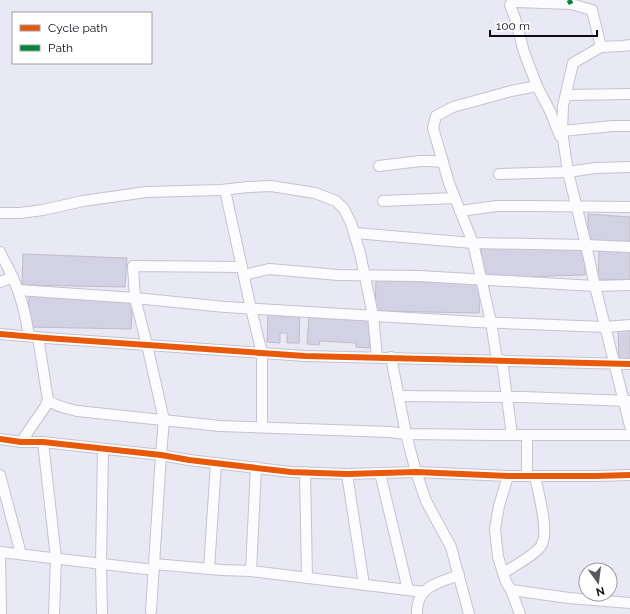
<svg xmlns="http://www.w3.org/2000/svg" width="630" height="614" viewBox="0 0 630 614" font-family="Raleway,sans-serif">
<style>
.building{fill:#d3d1e4;stroke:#bebdc7}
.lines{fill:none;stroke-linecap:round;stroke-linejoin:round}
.minor-casing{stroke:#c4c3ce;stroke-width:12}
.minor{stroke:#fcfcfe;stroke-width:10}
.quiet{stroke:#00873e;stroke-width:5;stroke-dasharray:10 5;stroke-linecap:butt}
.cycleway-casing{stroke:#fff;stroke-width:8}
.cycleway{stroke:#e8590c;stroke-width:6}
</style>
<rect width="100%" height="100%" fill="#e9e8f5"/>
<g class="building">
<path d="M 588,214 L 630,217 L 630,241 L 588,244 Z"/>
<path d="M 585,246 L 585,275 L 482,278 L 481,248 Z"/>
<path d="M 599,251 L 630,251 L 630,280 L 598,279 Z"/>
<path d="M 23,254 L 127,258 L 125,287 L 22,285 Z"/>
<path d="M 376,280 L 481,284 L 479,313 L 375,311 Z"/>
<path d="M 29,296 L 133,300 L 131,329 L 28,327 Z"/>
<path d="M 268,312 L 281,313 L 281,317 L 289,317 L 289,313 L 300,313 L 299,343 L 287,343 L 287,333 L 280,333 L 280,343 L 267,342 Z"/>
<path d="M 309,314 L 320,315 L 320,318 L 357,320 L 358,317 L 371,318 L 369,348 L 356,347 L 356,343 L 320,341 L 319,345 L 307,344 Z"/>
<path d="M 618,329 L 630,329 L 630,359 L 619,360 Z"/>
</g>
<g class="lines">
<defs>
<g id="minor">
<path d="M 630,45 L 623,46 L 601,47 L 573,63 L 563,106 L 562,131 L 568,172 L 586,245 L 595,286 L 630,426"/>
<path d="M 537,86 L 524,52 L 515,18 L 510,5 L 512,2 L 517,2 L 571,4 L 592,10 L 601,47"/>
<path d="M 566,95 L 630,94"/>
<path d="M 562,131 L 613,126 L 630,126"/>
<path d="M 379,166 L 420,161 L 430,161 L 443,162"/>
<path d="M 499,174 L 568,172 L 595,168 L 630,167"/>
<path d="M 225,190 L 251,309 L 262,353 L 262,427"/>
<path d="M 383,201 L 455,198"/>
<path d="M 460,211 L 497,206 L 529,206 L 630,207"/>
<path d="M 0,213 L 20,213 L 43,210 L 83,201 L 146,192 L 221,190 L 248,187 L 271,186 L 315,193 L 336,201 L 344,209 L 351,223 L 360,253 L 370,301 L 373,315 L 377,357"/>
<path d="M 355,233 L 473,243 L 586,245 L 630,247"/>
<path d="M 0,252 C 4,261 9,269 13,278 C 21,296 26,316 29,336"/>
<path d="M 244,275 L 269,269 L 338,275 L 419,276 L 595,286 L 630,285"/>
<path d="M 0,282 L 13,277"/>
<path d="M 18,290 L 135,298 L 225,307 L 477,322 L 605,327 L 630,325"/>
<path d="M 0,334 L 46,338 L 305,356 L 630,364"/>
<path d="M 391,357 L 406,434 L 416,472 L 426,501 L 451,547 L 469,614"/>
<path d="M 497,360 L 491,322 L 473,243 L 449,183 L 433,128 L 436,116 L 453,107 L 511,91 L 537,86 L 550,111 L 560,136"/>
<path d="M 502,360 L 512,435"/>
<path d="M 399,396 L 523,397 L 630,401"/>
<path d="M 48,400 C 56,407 67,408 77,411 L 220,426 L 390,432 L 406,434 L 492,435 L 630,435"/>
<path d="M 527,435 L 527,476"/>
<path d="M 0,439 L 21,442 L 43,442 L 161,455 L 189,460 L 291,472 L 347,474 L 416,472 L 508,476 L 596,476 L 630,475"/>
<path d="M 21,442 L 45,407 L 48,400 L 38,337"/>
<path d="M 43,442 L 56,558 L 54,614"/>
<path d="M 305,472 L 307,578"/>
<path d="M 380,473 L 408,590"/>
<path d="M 347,474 L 364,585"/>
<path d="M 0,475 L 21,554"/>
<path d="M 508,476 L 499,506 L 495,529 L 498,557 L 506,582 L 511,590 L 520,614"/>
<path d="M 0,552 L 154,570"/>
<path d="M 0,552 L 1,614"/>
<path d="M 154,564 L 222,570 L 251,571 L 424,592"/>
<path d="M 209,569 L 216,463"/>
<path d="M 251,571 L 256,467"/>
<path d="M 503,573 C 514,566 534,556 541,546 C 550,533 538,492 535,476"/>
<path d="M 511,590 L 569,598 L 630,603"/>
<path d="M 151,611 L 161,455 L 164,420 L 147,345 L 135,298 L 133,266 L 242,267"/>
<path d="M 102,614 L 101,564 L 103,449"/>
<path d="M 417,614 C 417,611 417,607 418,604 C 421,585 444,581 459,575"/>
</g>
</defs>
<use href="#minor" class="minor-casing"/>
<use href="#minor" class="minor"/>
<path class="quiet" d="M 569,0 L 571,4"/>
<defs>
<g id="cycleway">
<path d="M 0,334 L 46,338 L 305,356 L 630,364"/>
<path d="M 0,439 L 21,442 L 43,442 L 161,455 L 189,460 L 291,472 L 347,474 L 416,472 L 508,476 L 596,476 L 630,475"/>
</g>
</defs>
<use href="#cycleway" class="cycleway-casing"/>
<use href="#cycleway" class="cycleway"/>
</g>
<rect x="12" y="12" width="140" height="52" fill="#ffffff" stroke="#9e9ea1"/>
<rect x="20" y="25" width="20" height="6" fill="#e8590c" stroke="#9e9ea1"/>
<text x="48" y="32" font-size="12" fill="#0d0c14">Cycle path</text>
<rect x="20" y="45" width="20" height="6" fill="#00873e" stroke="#9e9ea1"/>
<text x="48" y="52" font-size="12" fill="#0d0c14">Path</text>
<g transform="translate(598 582) rotate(166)"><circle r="19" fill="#ffffff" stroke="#9e9ea1"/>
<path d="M0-3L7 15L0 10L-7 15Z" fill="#5a5963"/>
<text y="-6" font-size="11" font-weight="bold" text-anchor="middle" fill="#0d0c14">N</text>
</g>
<path d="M490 30v6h107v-6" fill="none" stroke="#0d0c14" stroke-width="2"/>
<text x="496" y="30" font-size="12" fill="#0d0c14" stroke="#ffffff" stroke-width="3" paint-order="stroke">100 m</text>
</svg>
